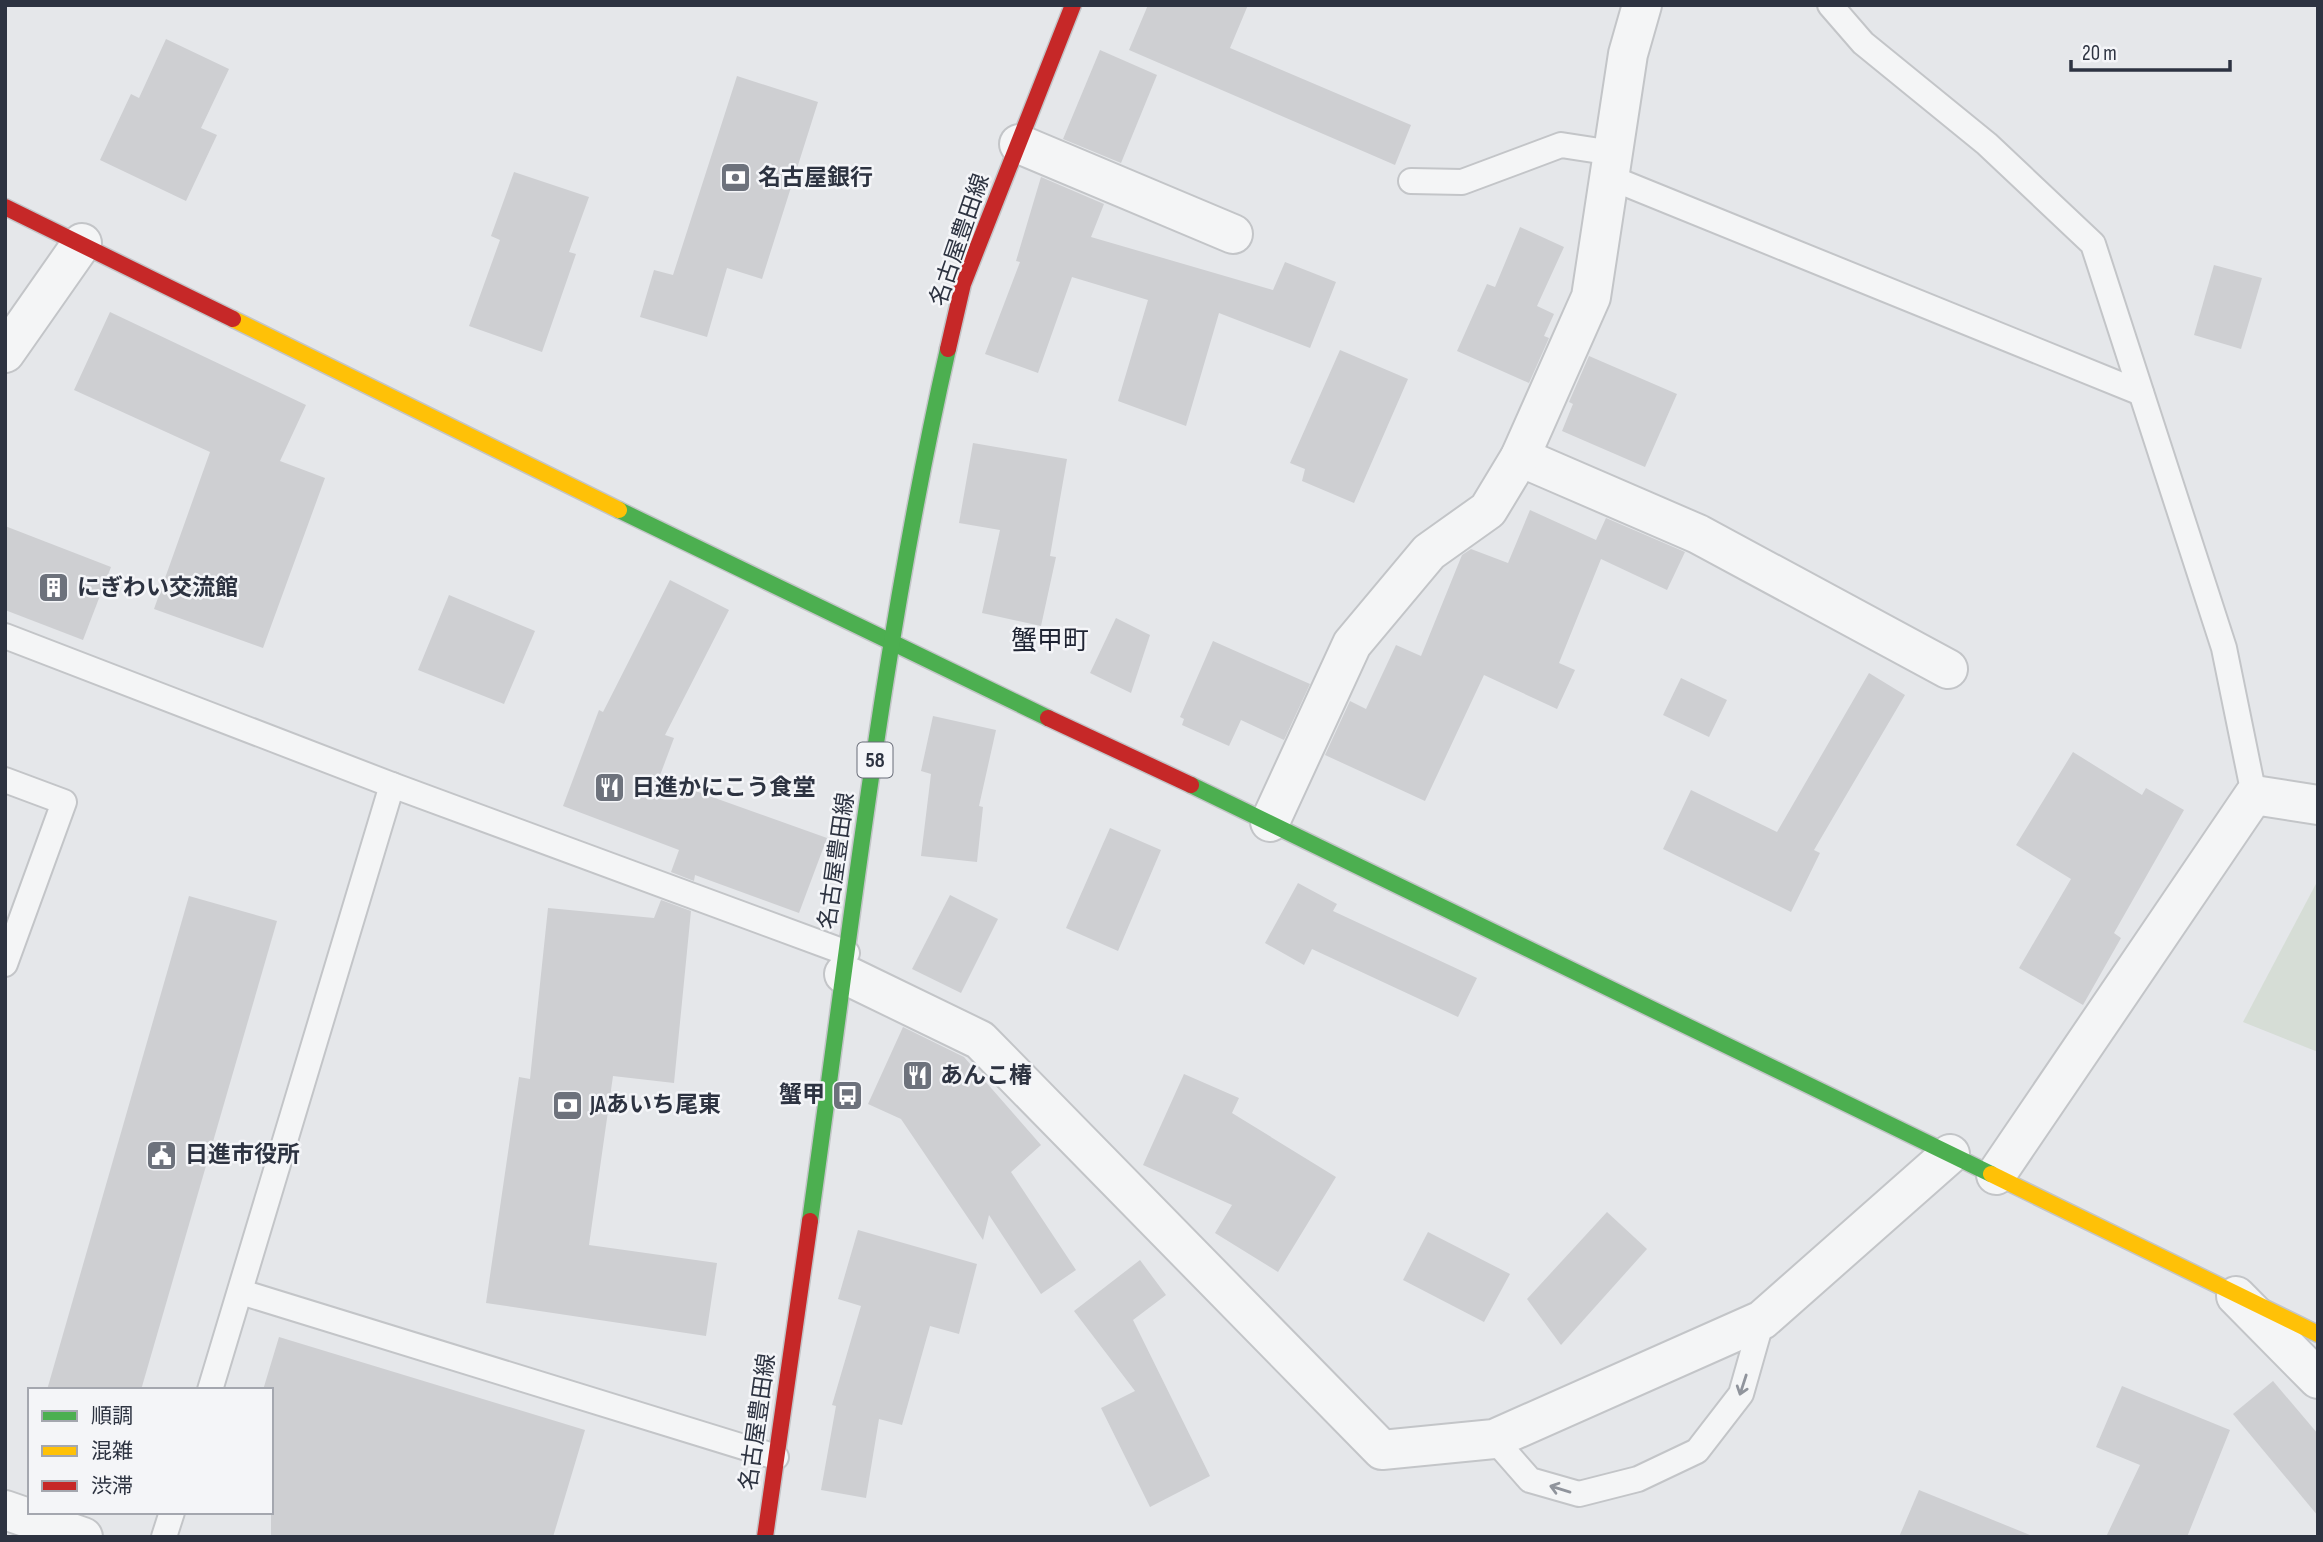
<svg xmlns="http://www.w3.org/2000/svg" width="2323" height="1542" viewBox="0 0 2323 1542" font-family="'Sofia Sans Condensed','Noto Sans JP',sans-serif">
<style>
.green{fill:#d6ddd6}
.building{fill:#cecfd2}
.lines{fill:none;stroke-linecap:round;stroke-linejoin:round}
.lane-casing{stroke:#c3c5c8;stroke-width:28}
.street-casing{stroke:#c3c5c8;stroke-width:42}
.fast-casing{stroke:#c3c5c8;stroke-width:19}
.slow-casing{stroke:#c3c5c8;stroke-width:19}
.jam-casing{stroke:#c3c5c8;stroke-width:19}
.lane{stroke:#f4f5f6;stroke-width:24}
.street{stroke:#f4f5f6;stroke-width:38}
.fast{stroke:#4caf50;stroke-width:16}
.slow{stroke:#ffc107;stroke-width:16}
.jam{stroke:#c62828;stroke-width:16}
.oneway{stroke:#90949c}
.labels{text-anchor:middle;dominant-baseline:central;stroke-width:5;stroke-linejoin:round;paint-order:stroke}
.shield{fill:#f4f5f8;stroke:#696d78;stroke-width:2}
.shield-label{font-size:21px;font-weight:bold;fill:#2d3341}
.poi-label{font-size:23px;font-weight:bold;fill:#2d3341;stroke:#f4f5f8;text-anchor:start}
.street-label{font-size:23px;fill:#2d3341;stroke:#f4f5f8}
.quarter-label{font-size:26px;fill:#1f2433;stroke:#f4f5f8}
</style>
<rect width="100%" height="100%" fill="#e5e7ea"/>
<path class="green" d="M 2318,880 L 2318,1052 L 2243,1022 Z"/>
<g class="building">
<path d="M 1148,5 L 1248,5 L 1230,48 L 1411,125 L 1395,165 L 1129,50 Z"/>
<path d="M 166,39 L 229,69 L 201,128 L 217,135 L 186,201 L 100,160 L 131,94 L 139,98 Z"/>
<path d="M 1100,50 L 1157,75 L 1121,163 L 1063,139 Z"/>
<path d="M 737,76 L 818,102 L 762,279 L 727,268 L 707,337 L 640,317 L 654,270 L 673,275 Z"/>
<path d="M 514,172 L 589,197 L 569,252 L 576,254 L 542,352 L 469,326 L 500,240 L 491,236 Z"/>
<path d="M 1041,177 L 1104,204 L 1091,237 L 1273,290 L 1285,262 L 1336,282 L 1310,348 L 1219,313 L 1186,426 L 1118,401 L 1148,300 L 1072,277 L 1038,373 L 985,354 L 1020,262 L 1016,261 Z"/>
<path d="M 1520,227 L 1564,247 L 1537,306 L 1554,314 L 1544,336 L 1549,338 L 1529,383 L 1457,351 L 1487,284 L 1495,287 Z"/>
<path d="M 2214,265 L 2262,278 L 2241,349 L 2194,335 Z"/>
<path d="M 110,312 L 306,405 L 280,461 L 325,478 L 263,648 L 154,609 L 210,452 L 74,390 Z"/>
<path d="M 1340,350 L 1408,379 L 1354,503 L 1302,481 L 1305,469 L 1290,463 Z"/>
<path d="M 1589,356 L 1677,394 L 1645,467 L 1562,431 L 1573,404 L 1569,402 Z"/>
<path d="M 973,443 L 1067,459 L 1050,556 L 1056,557 L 1041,626 L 982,613 L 1000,530 L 959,523 Z"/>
<path d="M 1530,510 L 1596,540 L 1606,518 L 1685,552 L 1667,590 L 1601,559 L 1559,663 L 1575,670 L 1557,709 L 1484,675 L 1425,801 L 1325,755 L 1350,701 L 1366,709 L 1396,645 L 1421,656 L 1462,555 L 1471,549 L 1508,563 Z"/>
<path d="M 5,526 L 111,567 L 83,640 L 5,610 Z"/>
<path d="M 670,580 L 729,610 L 665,735 L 674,738 L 659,778 L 827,838 L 799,913 L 695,875 L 694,881 L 671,872 L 679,850 L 563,806 L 599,710 L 603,712 Z"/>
<path d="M 449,595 L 535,631 L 504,704 L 418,670 Z"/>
<path d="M 1116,618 L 1150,635 L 1131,693 L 1090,673 Z"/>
<path d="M 1213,641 L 1310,684 L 1284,740 L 1241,720 L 1229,746 L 1182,725 L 1184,719 L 1180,717 Z"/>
<path d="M 1869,673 L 1905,695 L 1814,850 L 1820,853 L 1791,912 L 1663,849 L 1691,790 L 1777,832 Z"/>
<path d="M 1681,678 L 1727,700 L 1709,737 L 1663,715 Z"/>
<path d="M 933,716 L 996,730 L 979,806 L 983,807 L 977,862 L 921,856 L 931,774 L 921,771 Z"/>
<path d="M 2073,752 L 2142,795 L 2146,788 L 2184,810 L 2114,933 L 2121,938 L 2083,1005 L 2019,968 L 2071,879 L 2016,845 Z"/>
<path d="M 1110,828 L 1161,850 L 1118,951 L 1066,928 Z"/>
<path d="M 1298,883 L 1337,904 L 1333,911 L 1477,978 L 1458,1017 L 1312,949 L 1304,965 L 1265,943 Z"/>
<path d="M 950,895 L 998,919 L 961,993 L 912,969 Z"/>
<path d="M 189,896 L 277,921 L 141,1390 L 47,1390 Z"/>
<path d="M 661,900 L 691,911 L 674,1083 L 613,1076 L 589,1245 L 717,1263 L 706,1336 L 486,1303 L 519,1077 L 530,1079 L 548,908 L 654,918 Z"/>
<path d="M 903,1027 L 964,1057 L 1041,1145 L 1011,1172 L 1076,1270 L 1041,1294 L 989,1215 L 983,1240 L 901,1119 L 868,1104 Z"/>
<path d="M 1184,1074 L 1239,1098 L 1232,1113 L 1336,1177 L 1278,1272 L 1215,1233 L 1232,1205 L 1143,1165 Z"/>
<path d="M 1607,1212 L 1647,1249 L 1561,1345 L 1527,1299 Z"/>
<path d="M 858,1230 L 977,1264 L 959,1334 L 930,1326 L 902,1425 L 879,1419 L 866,1498 L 821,1490 L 836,1406 L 832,1405 L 861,1306 L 838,1299 Z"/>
<path d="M 1428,1232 L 1510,1274 L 1484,1322 L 1403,1280 Z"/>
<path d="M 1140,1260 L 1166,1295 L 1133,1320 L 1210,1476 L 1150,1507 L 1101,1408 L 1135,1391 L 1074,1311 Z"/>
<path d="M 279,1337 L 585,1430 L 553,1537 L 271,1537 L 271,1390 L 263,1390 Z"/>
<path d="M 2273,1381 L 2318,1434 L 2318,1516 L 2233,1414 Z"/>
<path d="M 2122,1386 L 2230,1430 L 2187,1537 L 2106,1537 L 2140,1465 L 2096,1447 Z"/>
<path d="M 1919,1490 L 2030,1535 L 2029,1537 L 1899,1537 Z"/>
</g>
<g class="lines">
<defs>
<g id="lane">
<path d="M 1830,5 L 1863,43 L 1987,144 L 2093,244 L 2224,648 L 2254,795"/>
<path d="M 1609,177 L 2141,393"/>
<path d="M 1411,181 L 1462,182 L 1561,145 L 1613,153"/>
<path d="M 5,636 L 392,785 L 847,953"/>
<path d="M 5,780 L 64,802 L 5,964"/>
<path d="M 241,1292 L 776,1457"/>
<path d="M 210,1390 L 392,785"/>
<path d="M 1494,1439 L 1530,1480 L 1579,1494 L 1638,1479 L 1697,1451 L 1741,1394 L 1762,1320"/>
<path d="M 164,1537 L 172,1512"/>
</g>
<g id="street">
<path d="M 1019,144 L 1233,234"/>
<path d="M 5,353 L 82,243"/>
<path d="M 1520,457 L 1698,534 L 1948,669"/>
<path d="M 1270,822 L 1352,644 L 1429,552 L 1488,510 L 1520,457 L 1591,297 L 1628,54 L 1642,5"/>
<path d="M 844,974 L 980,1040 L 1382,1450 L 1494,1439 L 1762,1320 L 1950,1154"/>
<path d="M 1996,1175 L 2254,795 L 2318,805"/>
<path d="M 2236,1296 L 2318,1379"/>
<path d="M 5,1510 L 83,1537"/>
</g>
<g id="fast">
<path d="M 619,510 L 1048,718"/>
<path d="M 1191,785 L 1991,1174"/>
<path d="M 810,1221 C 851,930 883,636 948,349"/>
</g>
<g id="slow">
<path d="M 233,319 L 619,510"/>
<path d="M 1991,1174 L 2318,1334"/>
</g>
<g id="jam">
<path d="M 5,207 L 233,319"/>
<path d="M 948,349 L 963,284 L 1073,5"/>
<path d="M 1048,718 L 1191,785"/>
<path d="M 765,1537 L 810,1221"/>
</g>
</defs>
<use href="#lane" class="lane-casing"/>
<use href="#street" class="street-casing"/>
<use href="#fast" class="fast-casing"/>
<use href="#slow" class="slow-casing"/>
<use href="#jam" class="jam-casing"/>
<use href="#lane" class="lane"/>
<use href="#street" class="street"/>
<use href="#fast" class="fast"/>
<use href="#slow" class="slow"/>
<use href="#jam" class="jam"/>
</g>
<defs><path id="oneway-shaft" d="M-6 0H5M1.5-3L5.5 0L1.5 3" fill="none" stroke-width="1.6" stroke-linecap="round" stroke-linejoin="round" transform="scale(1.75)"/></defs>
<g class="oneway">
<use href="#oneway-shaft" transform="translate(1743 1385) rotate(108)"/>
<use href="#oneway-shaft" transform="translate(1560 1489) rotate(-163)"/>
</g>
<defs>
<symbol id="bank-square" viewBox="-11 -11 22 22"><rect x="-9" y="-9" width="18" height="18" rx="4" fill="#6d727c" stroke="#f4f5f8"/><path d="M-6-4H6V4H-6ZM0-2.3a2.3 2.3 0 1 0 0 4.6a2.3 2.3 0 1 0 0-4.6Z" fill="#fff"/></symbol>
<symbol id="building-square" viewBox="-11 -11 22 22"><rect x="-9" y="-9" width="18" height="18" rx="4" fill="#6d727c" stroke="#f4f5f8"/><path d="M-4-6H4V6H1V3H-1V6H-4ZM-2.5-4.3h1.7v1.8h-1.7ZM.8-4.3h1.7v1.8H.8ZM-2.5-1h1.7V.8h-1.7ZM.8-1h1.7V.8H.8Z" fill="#fff"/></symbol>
<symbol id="restaurant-square" viewBox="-11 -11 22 22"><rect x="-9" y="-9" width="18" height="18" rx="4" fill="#6d727c" stroke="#f4f5f8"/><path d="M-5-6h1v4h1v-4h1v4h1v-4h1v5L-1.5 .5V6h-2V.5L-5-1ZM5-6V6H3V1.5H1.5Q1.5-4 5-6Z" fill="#fff"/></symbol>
<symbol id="bus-square" viewBox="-11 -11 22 22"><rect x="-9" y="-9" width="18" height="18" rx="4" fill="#6d727c" stroke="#f4f5f8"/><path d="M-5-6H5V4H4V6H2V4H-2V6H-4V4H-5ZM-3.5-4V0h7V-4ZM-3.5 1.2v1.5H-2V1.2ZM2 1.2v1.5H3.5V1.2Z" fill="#fff"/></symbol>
<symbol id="civic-square" viewBox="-11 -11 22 22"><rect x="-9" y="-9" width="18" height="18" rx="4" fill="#6d727c" stroke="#f4f5f8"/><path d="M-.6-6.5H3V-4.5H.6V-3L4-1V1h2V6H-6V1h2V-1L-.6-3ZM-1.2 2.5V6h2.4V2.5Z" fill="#fff"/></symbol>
</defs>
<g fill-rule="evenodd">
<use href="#bank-square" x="718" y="160" width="35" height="35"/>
<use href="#building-square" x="36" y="570" width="35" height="35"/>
<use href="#restaurant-square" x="592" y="770" width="35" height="35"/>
<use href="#restaurant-square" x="900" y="1058" width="35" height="35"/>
<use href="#bus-square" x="830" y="1078" width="35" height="35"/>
<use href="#bank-square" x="550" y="1088" width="35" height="35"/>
<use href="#civic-square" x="144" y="1138" width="35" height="35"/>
</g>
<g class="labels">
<rect class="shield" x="857.5" y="742.5" width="35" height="35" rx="5"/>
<g class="shield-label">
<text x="875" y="760">58</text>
</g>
<g class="poi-label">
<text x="758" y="178">名古屋銀行</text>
<text x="77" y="588">にぎわい交流館</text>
<text x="632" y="788">日進かにこう食堂</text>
<text x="940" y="1076">あんこ椿</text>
<text x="825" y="1095" text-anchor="end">蟹甲</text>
<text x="590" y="1105">JAあいち尾東</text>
<text x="185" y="1155">日進市役所</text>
</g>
<g class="street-label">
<text transform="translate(960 240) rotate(-71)">名古屋豊田線</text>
<text transform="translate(837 861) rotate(-82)">名古屋豊田線</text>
<text transform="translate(758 1422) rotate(-82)">名古屋豊田線</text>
</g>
<g class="quarter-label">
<text x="1050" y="641">蟹甲町</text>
</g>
</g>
<rect width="2323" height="1542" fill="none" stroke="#2d3341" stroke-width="14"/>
<rect x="28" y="1388" width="245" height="126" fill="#f4f5f8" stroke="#a4a7af" stroke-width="2"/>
<rect x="42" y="1411" width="35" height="10" fill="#4caf50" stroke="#a4a7af" stroke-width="2"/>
<text x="91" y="1423" font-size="21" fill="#2d3341">順調</text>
<rect x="42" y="1446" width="35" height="10" fill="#ffc107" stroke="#a4a7af" stroke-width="2"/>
<text x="91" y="1458" font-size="21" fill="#2d3341">混雑</text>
<rect x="42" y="1481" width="35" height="10" fill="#c62828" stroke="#a4a7af" stroke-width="2"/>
<text x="91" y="1493" font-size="21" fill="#2d3341">渋滞</text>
<path d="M2071 60v10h159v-10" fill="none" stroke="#2d3341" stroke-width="3.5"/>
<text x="2082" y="60" font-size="21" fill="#2d3341" stroke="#f4f5f8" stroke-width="5" paint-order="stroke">20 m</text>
</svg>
